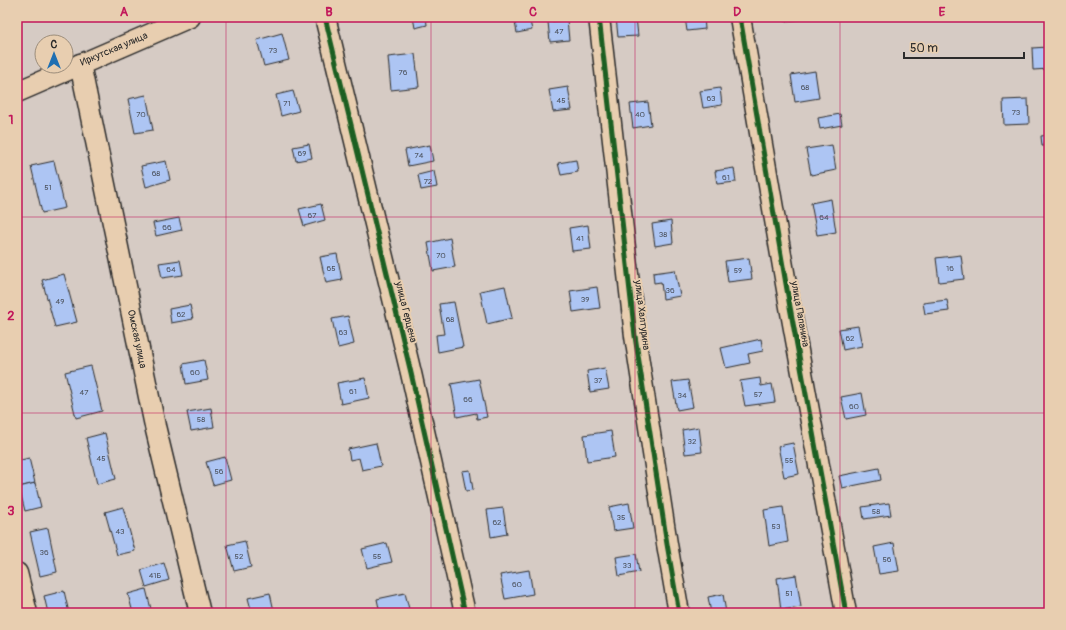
<svg xmlns="http://www.w3.org/2000/svg" width="1066" height="630" viewBox="0 0 1066 630" font-family="Pangolin,sans-serif">
<style>
.building{fill:#adc5f3;stroke:#2b2b2b}
.lines{fill:none;stroke-linecap:round;stroke-linejoin:round}
.minor-casing{stroke:#2b2b2b;stroke-width:23}
.minor{stroke:#e8ceb0;stroke-width:20}
.cycleway-casing{stroke:#e8ceb0;stroke-width:8}
.cycleway{stroke:#1b5e20;stroke-width:5}
.grid{fill:none;stroke:#c2185b;stroke-width:1;stroke-opacity:0.55}
.labels{text-anchor:middle;dominant-baseline:central;stroke-width:4;stroke-linejoin:round;paint-order:stroke}
.number-label{font-size:8px;fill:#4c525d}
.street-label{font-size:10px;fill:#2b2b2b;stroke:#e8ceb0}
.neatline{fill:none;stroke:#c2185b;stroke-width:1.5}
.grid-label{font-size:13px;text-anchor:middle;font-weight:bold;fill:#c2185b}
</style>
<rect width="100%" height="100%" fill="#d6cbc4"/>
<filter id="ink" filterUnits="userSpaceOnUse"><feTurbulence type="fractalNoise" baseFrequency=".025" numOctaves="2"/><feDisplacementMap in="SourceGraphic" scale="8" xChannelSelector="R" yChannelSelector="G"/><feConvolveMatrix kernelMatrix="1 2 1 2 8 2 1 2 1" color-interpolation-filters="sRGB"/></filter>
<g filter="url(#ink)">
<g class="building">
<path d="M 413,17 L 426,17 L 427,25 L 415,28 Z"/>
<path d="M 514,17 L 529,17 L 532,30 L 517,33 Z"/>
<path d="M 616,17 L 636,17 L 638,36 L 618,37 Z"/>
<path d="M 685,17 L 704,17 L 705,29 L 687,31 Z"/>
<path d="M 785,17 L 804,17 L 804,19 L 786,21 Z"/>
<path d="M 567,20 L 569,40 L 550,42 L 548,22 Z"/>
<path d="M 282,33 L 289,60 L 264,66 L 257,40 Z"/>
<path d="M 1048,47 L 1049,69 L 1033,70 L 1032,48 Z"/>
<path d="M 415,54 L 419,87 L 391,90 L 388,57 Z"/>
<path d="M 815,71 L 819,98 L 795,102 L 791,75 Z"/>
<path d="M 568,87 L 572,110 L 553,112 L 549,90 Z"/>
<path d="M 720,88 L 722,105 L 703,108 L 700,91 Z"/>
<path d="M 293,91 L 299,111 L 281,116 L 276,95 Z"/>
<path d="M 146,95 L 153,130 L 135,133 L 128,99 Z"/>
<path d="M 1028,99 L 1029,124 L 1004,125 L 1003,100 Z"/>
<path d="M 648,102 L 651,125 L 633,128 L 630,104 Z"/>
<path d="M 840,114 L 842,125 L 820,129 L 818,118 Z"/>
<path d="M 1049,135 L 1049,146 L 1042,146 L 1041,136 Z"/>
<path d="M 309,144 L 312,158 L 296,161 L 293,147 Z"/>
<path d="M 430,145 L 433,161 L 408,166 L 405,150 Z"/>
<path d="M 832,145 L 836,170 L 811,175 L 806,149 Z"/>
<path d="M 576,160 L 578,172 L 561,175 L 558,163 Z"/>
<path d="M 54,161 L 65,208 L 42,213 L 31,166 Z"/>
<path d="M 166,161 L 170,180 L 146,187 L 141,166 Z"/>
<path d="M 734,168 L 736,182 L 717,184 L 715,171 Z"/>
<path d="M 434,171 L 437,187 L 421,190 L 418,175 Z"/>
<path d="M 1045,195 L 1049,195 L 1049,219 L 1047,219 Z"/>
<path d="M 831,199 L 836,232 L 817,235 L 811,203 Z"/>
<path d="M 321,204 L 325,220 L 304,226 L 299,209 Z"/>
<path d="M 179,218 L 182,230 L 156,236 L 153,223 Z"/>
<path d="M 671,221 L 673,243 L 655,246 L 652,224 Z"/>
<path d="M 588,225 L 591,249 L 572,251 L 569,228 Z"/>
<path d="M 450,238 L 455,267 L 433,271 L 428,243 Z"/>
<path d="M 1047,247 L 1049,247 L 1049,272 L 1048,272 Z"/>
<path d="M 337,254 L 342,280 L 326,283 L 320,257 Z"/>
<path d="M 961,255 L 964,279 L 939,282 L 936,258 Z"/>
<path d="M 749,258 L 752,279 L 728,282 L 725,261 Z"/>
<path d="M 180,260 L 183,275 L 162,278 L 159,263 Z"/>
<path d="M 675,270 L 680,296 L 663,299 L 661,282 L 654,283 L 653,273 Z"/>
<path d="M 64,274 L 77,322 L 55,327 L 42,280 Z"/>
<path d="M 505,286 L 512,318 L 487,324 L 480,291 Z"/>
<path d="M 597,287 L 600,308 L 573,312 L 570,291 Z"/>
<path d="M 947,300 L 949,311 L 925,314 L 923,303 Z"/>
<path d="M 454,302 L 463,347 L 438,352 L 436,335 L 444,334 L 439,304 Z"/>
<path d="M 190,305 L 193,319 L 171,323 L 169,309 Z"/>
<path d="M 348,316 L 354,344 L 338,348 L 332,319 Z"/>
<path d="M 858,326 L 862,346 L 843,350 L 839,329 Z"/>
<path d="M 761,339 L 763,351 L 748,354 L 750,363 L 726,368 L 721,348 Z"/>
<path d="M 204,360 L 208,380 L 186,384 L 183,364 Z"/>
<path d="M 91,366 L 102,411 L 76,418 L 65,372 Z"/>
<path d="M 605,368 L 609,389 L 590,392 L 587,371 Z"/>
<path d="M 365,378 L 369,398 L 341,404 L 337,383 Z"/>
<path d="M 760,378 L 761,386 L 772,384 L 775,402 L 745,406 L 740,381 Z"/>
<path d="M 479,379 L 487,417 L 477,419 L 476,413 L 457,417 L 451,384 Z"/>
<path d="M 688,380 L 693,407 L 677,410 L 672,382 Z"/>
<path d="M 862,393 L 866,415 L 846,419 L 841,397 Z"/>
<path d="M 211,408 L 214,427 L 191,431 L 187,412 Z"/>
<path d="M 699,427 L 702,452 L 685,454 L 682,430 Z"/>
<path d="M 611,431 L 615,457 L 587,461 L 584,435 Z"/>
<path d="M 105,433 L 116,479 L 97,484 L 86,438 Z"/>
<path d="M 376,443 L 381,466 L 362,470 L 359,458 L 350,460 L 348,449 Z"/>
<path d="M 793,443 L 799,474 L 784,477 L 778,446 Z"/>
<path d="M 225,457 L 231,480 L 213,485 L 206,462 Z"/>
<path d="M 29,458 L 35,483 L 19,487 L 17,479 L 17,461 Z"/>
<path d="M 879,468 L 881,480 L 842,488 L 839,476 Z"/>
<path d="M 470,470 L 473,490 L 466,491 L 462,471 Z"/>
<path d="M 35,483 L 41,507 L 25,511 L 19,487 Z"/>
<path d="M 629,503 L 633,528 L 613,531 L 609,507 Z"/>
<path d="M 889,503 L 891,515 L 864,519 L 862,507 Z"/>
<path d="M 123,507 L 135,551 L 117,555 L 105,512 Z"/>
<path d="M 783,507 L 788,542 L 769,546 L 764,510 Z"/>
<path d="M 503,508 L 507,534 L 491,537 L 487,510 Z"/>
<path d="M 48,528 L 57,572 L 40,576 L 30,532 Z"/>
<path d="M 245,541 L 251,567 L 234,571 L 227,545 Z"/>
<path d="M 387,543 L 392,562 L 367,568 L 362,549 Z"/>
<path d="M 894,543 L 899,571 L 879,574 L 874,547 Z"/>
<path d="M 636,554 L 639,572 L 619,576 L 616,557 Z"/>
<path d="M 164,563 L 169,580 L 146,587 L 141,570 Z"/>
<path d="M 529,570 L 533,594 L 505,599 L 500,575 Z"/>
<path d="M 796,575 L 801,607 L 781,610 L 777,578 Z"/>
<path d="M 146,589 L 152,613 L 133,613 L 128,594 Z"/>
<path d="M 64,591 L 69,613 L 48,613 L 44,596 Z"/>
<path d="M 270,593 L 274,611 L 252,613 L 248,598 Z"/>
<path d="M 405,593 L 410,613 L 380,613 L 377,599 Z"/>
<path d="M 723,594 L 726,613 L 711,613 L 708,597 Z"/>
<path d="M 569,610 L 569,613 L 556,613 Z"/>
<path d="M 643,610 L 644,613 L 628,613 Z"/>
</g>
<g class="lines">
<defs>
<g id="minor">
<path d="M 325,17 L 411,373 L 465,613"/>
<path d="M 599,17 L 635,336 L 667,544 L 679,613"/>
<path d="M 740,17 L 790,307 L 846,613"/>
<path d="M 80,64 L 155,426 L 200,613"/>
<path d="M 17,92 L 190,17"/>
<path d="M 17,573 L 27,613"/>
</g>
</defs>
<use href="#minor" class="minor-casing"/>
<use href="#minor" class="minor"/>
<defs>
<g id="cycleway">
<path d="M 325,17 L 411,373 L 465,613"/>
<path d="M 599,17 L 635,336 L 667,544 L 679,613"/>
<path d="M 740,17 L 790,307 L 846,613"/>
</g>
</defs>
<use href="#cycleway" class="cycleway-casing"/>
<use href="#cycleway" class="cycleway"/>
</g>
</g>
<path class="grid" d="M 226,17 L 226,613M 431,17 L 431,613M 635,17 L 635,613M 840,17 L 840,613M 17,217 L 1049,217M 17,413 L 1049,413"/>
<g class="labels">
<g class="number-label">
<text x="559" y="31">47</text>
<text x="273" y="50">73</text>
<text x="403" y="72">76</text>
<text x="805" y="87">68</text>
<text x="711" y="98">63</text>
<text x="561" y="100">45</text>
<text x="287" y="103">71</text>
<text x="1016" y="112">73</text>
<text x="141" y="114">70</text>
<text x="640" y="114">40</text>
<text x="302" y="153">69</text>
<text x="419" y="155">74</text>
<text x="156" y="173">68</text>
<text x="726" y="177">61</text>
<text x="428" y="181">72</text>
<text x="48" y="187">51</text>
<text x="312" y="215">67</text>
<text x="824" y="217">64</text>
<text x="167" y="227">66</text>
<text x="663" y="234">38</text>
<text x="580" y="238">41</text>
<text x="441" y="255">70</text>
<text x="331" y="268">65</text>
<text x="950" y="268">16</text>
<text x="171" y="269">64</text>
<text x="738" y="270">59</text>
<text x="670" y="290">36</text>
<text x="585" y="299">39</text>
<text x="60" y="301">49</text>
<text x="181" y="314">62</text>
<text x="450" y="319">68</text>
<text x="343" y="332">63</text>
<text x="850" y="338">62</text>
<text x="195" y="372">60</text>
<text x="598" y="380">37</text>
<text x="353" y="391">61</text>
<text x="84" y="392">47</text>
<text x="758" y="394">57</text>
<text x="682" y="395">34</text>
<text x="468" y="399">66</text>
<text x="854" y="406">60</text>
<text x="201" y="419">58</text>
<text x="692" y="441">32</text>
<text x="101" y="458">45</text>
<text x="789" y="460">55</text>
<text x="219" y="471">56</text>
<text x="876" y="511">58</text>
<text x="621" y="517">35</text>
<text x="497" y="522">62</text>
<text x="776" y="526">53</text>
<text x="120" y="531">43</text>
<text x="44" y="552">36</text>
<text x="239" y="556">52</text>
<text x="377" y="556">55</text>
<text x="887" y="559">56</text>
<text x="627" y="565">33</text>
<text x="155" y="575">41Б</text>
<text x="517" y="584">60</text>
<text x="789" y="593">51</text>
</g>
<g class="street-label">
<text transform="translate(114 49) rotate(-23)">Иркутская улица</text>
<text transform="translate(406 312) rotate(76)">улица Герцена</text>
<text transform="translate(800 314) rotate(80)">улица Папанина</text>
<text transform="translate(642 315) rotate(83)">улица Халтурина</text>
<text transform="translate(137 339) rotate(78)">Омская улица</text>
</g>
</g>
<rect width="1066" height="630" fill="none" stroke="#e8ceb0" stroke-width="44"/>
<g transform="translate(54 54)"><circle r="19" fill="#e8ceb0" stroke="#9c8d7b"/>
<path d="M0-3L7 15L0 10L-7 15Z" fill="#1f6fb2"/>
<text y="-6" font-size="11" font-weight="bold" text-anchor="middle" fill="#2b2b2b">С</text>
</g>
<path d="M904 52v6h120v-6" fill="none" stroke="#2b2b2b" stroke-width="2"/>
<text x="910" y="52" font-size="12" fill="#2b2b2b" stroke="#e8ceb0" stroke-width="3" paint-order="stroke">50 m</text>
<rect x="22" y="22" width="1022" height="586" class="neatline"/>
<g class="grid-label">
<text x="124" y="16">A</text>
<text x="329" y="16">B</text>
<text x="533" y="16">C</text>
<text x="737" y="16">D</text>
<text x="942" y="16">E</text>
<text x="11" y="124">1</text>
<text x="11" y="320">2</text>
<text x="11" y="515">3</text>
</g>
</svg>
